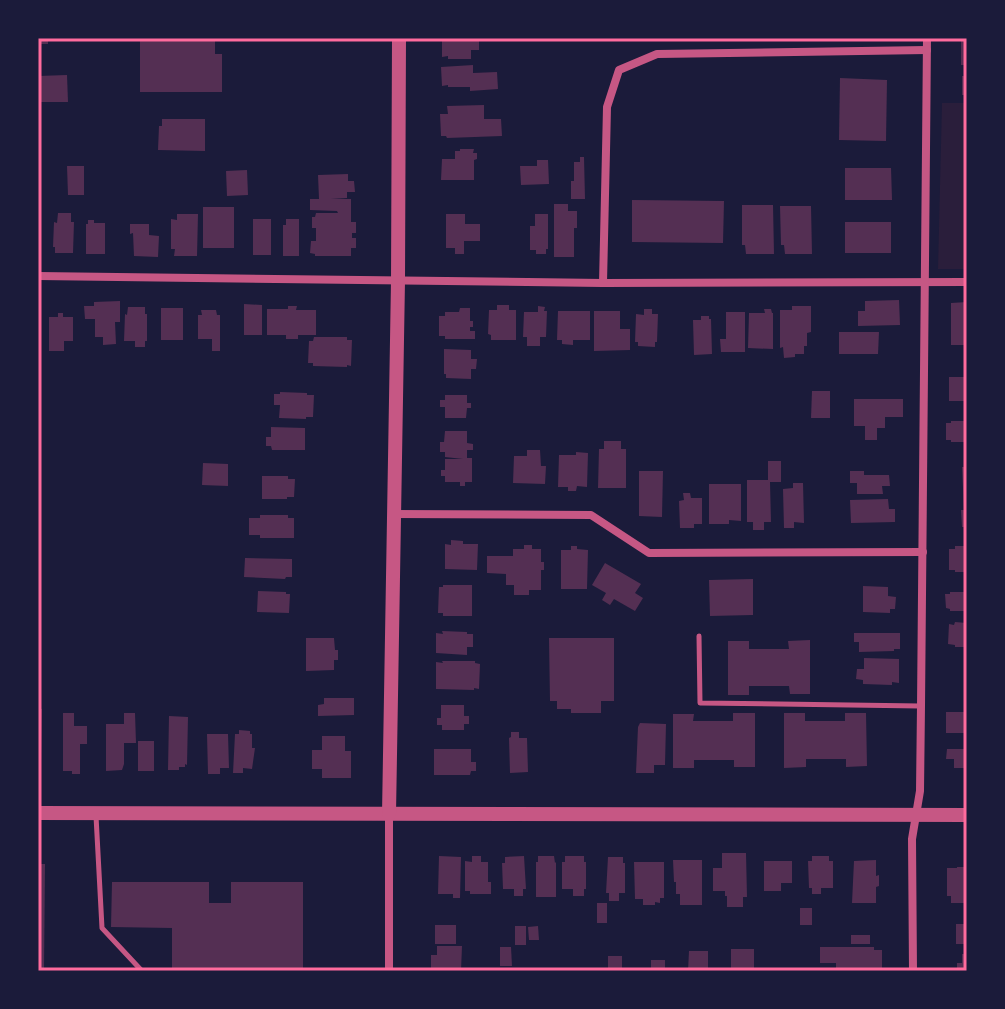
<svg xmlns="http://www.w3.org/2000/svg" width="1005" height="1009" viewBox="0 0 1005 1009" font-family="Mulish,sans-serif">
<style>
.green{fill:#2a1e3b}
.building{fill:#542f53}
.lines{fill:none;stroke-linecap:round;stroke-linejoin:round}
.service{stroke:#c65784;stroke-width:5}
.minor{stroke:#c65784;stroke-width:8}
.tertiary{stroke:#c65784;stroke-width:14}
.neatline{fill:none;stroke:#ff6b9d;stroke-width:3}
</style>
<rect width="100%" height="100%" fill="#1b1b3a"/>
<path class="green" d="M 942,103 L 967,103 L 967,269 L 938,269 Z"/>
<g class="building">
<rect x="38" y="38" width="10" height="6"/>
<path d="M 140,38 L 215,38 L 215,54 L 222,54 L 222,92 L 140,92 Z"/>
<rect x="961" y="38" width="6" height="27"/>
<path d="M 448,39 L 479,39 L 479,50 L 471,50 L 471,59 L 448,59 L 448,56 L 442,57 L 442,41 L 448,41 Z"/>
<path d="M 473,65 L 473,73 L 497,72 L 498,89 L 470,91 L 470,87 L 448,87 L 448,85 L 442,86 L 441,67 Z"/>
<path d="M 67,75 L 68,102 L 38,102 L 38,76 Z"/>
<rect x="962" y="76" width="5" height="19"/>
<path d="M 840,78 L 887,80 L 886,141 L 839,140 Z"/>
<path d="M 484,105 L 484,119 L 501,119 L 502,136 L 447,138 L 446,136 L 441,136 L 440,114 L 448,114 L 447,106 Z"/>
<path d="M 162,119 L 205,119 L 205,151 L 158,150 L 159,126 L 162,126 Z"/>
<path d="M 460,149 L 474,149 L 473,153 L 477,153 L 477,159 L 474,160 L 474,180 L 441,180 L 442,159 L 455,159 L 455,151 L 460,151 Z"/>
<path d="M 580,157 L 584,157 L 585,199 L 571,199 L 571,181 L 574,181 L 574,162 L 580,162 Z"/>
<path d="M 537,160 L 548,160 L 549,184 L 521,185 L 520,166 L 537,166 Z"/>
<path d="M 67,166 L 84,166 L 84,195 L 68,195 Z"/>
<path d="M 845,168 L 891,168 L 892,200 L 845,200 Z"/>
<path d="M 247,170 L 248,195 L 227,196 L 226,171 Z"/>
<path d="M 348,174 L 348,181 L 354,181 L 355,192 L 347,192 L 347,198 L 331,199 L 351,199 L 351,222 L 356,222 L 356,233 L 352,233 L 352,238 L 356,238 L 356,248 L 351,248 L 351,256 L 315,256 L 315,254 L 310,253 L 311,241 L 316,241 L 316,228 L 312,228 L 312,217 L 315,217 L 316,213 L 338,213 L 337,211 L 310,210 L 310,199 L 319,199 L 318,175 Z"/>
<path d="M 632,200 L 724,201 L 723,243 L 632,242 Z"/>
<path d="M 554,204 L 568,204 L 568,211 L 577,211 L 577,228 L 574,228 L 574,257 L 554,257 Z"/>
<path d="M 742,205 L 773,205 L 774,254 L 746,254 L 745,245 L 742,245 Z"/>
<path d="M 780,206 L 811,206 L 812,254 L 785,254 L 784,245 L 781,245 Z"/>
<rect x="203" y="207" width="31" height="41"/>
<path d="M 58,213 L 71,213 L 71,222 L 74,222 L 73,253 L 55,253 L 55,247 L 53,247 L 54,222 L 57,223 Z"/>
<path d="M 177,214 L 198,214 L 197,256 L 174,256 L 175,249 L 171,249 L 171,219 L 177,220 Z"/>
<path d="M 446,214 L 465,214 L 465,224 L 480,224 L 480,241 L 464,241 L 464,254 L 455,254 L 455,248 L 446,248 Z"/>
<path d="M 535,214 L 548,214 L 548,249 L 546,249 L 546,254 L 536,254 L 536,250 L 530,250 L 530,226 L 535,226 Z"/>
<rect x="253" y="219" width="18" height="36"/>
<path d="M 286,219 L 299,219 L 299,256 L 283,256 L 283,225 L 286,225 Z"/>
<path d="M 88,220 L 94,220 L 94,223 L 105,223 L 105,254 L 86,254 L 86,224 L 88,224 Z"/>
<rect x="845" y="222" width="46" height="31"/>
<path d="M 130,224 L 149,224 L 149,235 L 159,236 L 158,257 L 134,256 L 133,233 L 130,234 Z"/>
<path d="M 899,300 L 900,325 L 858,326 L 858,311 L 865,311 L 865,301 Z"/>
<path d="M 120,301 L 120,322 L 115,322 L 116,344 L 103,345 L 103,337 L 95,337 L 95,319 L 85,319 L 84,306 L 94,306 L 94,302 Z"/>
<path d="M 967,302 L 967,345 L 951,345 L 951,303 Z"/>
<path d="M 244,304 L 262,305 L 262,335 L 244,335 Z"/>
<path d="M 497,305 L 509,305 L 509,310 L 516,310 L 516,340 L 491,340 L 491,335 L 488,334 L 489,310 L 497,310 Z"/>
<path d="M 288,306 L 297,306 L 296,310 L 316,310 L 316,335 L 298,335 L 298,339 L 286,339 L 286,335 L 267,335 L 267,309 L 288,309 Z"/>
<path d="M 538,306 L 545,307 L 544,311 L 547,311 L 546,337 L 540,337 L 540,346 L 527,346 L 527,337 L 523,337 L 524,312 L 538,312 Z"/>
<path d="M 792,306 L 811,306 L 811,332 L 807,333 L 807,346 L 804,346 L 804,354 L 795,354 L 795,357 L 784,358 L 783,347 L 780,348 L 780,310 L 792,310 Z"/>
<path d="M 128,307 L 145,307 L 145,314 L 147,314 L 147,341 L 145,341 L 145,347 L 135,347 L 135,341 L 124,341 L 125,314 L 127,315 Z"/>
<rect x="161" y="308" width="22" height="32"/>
<path d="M 460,308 L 470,308 L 470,321 L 473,321 L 473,327 L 470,327 L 470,331 L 475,331 L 475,339 L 445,339 L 445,336 L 439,336 L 439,316 L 445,316 L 445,312 L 459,312 Z"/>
<path d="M 644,309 L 652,309 L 652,314 L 658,314 L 657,342 L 655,342 L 655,347 L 638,346 L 638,342 L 635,342 L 636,314 L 644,315 Z"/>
<path d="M 764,309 L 771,309 L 772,313 L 773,313 L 773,349 L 748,348 L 749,313 L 765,313 Z"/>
<path d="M 201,310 L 216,310 L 217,315 L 220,315 L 220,351 L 212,351 L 212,339 L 198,339 L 198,315 L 202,315 Z"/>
<path d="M 558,311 L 590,311 L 590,340 L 573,340 L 573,345 L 562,344 L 562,340 L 557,340 Z"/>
<path d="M 594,311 L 620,311 L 620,329 L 630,329 L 630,350 L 594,351 Z"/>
<path d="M 726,312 L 745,312 L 745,352 L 721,352 L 720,339 L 726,339 Z"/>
<path d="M 58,313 L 63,313 L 63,317 L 73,317 L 73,341 L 64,341 L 64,351 L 49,351 L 49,317 L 58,317 Z"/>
<path d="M 701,316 L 709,316 L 709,319 L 711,319 L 712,354 L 694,355 L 693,320 L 701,320 Z"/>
<path d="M 839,332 L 879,332 L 878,354 L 839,354 Z"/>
<path d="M 314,337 L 347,337 L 347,340 L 352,340 L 351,366 L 347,365 L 347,367 L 313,366 L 313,363 L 308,363 L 309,341 L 313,341 Z"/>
<path d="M 444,349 L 471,350 L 471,359 L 477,359 L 476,369 L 471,369 L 471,379 L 446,378 L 446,374 L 444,374 Z"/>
<rect x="949" y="377" width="18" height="24"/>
<path d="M 812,391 L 830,391 L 830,418 L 811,418 Z"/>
<path d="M 280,392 L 307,393 L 307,395 L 314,395 L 313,417 L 306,417 L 306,419 L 279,418 L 280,405 L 274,405 L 274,394 L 280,394 Z"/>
<path d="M 445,395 L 467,395 L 467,403 L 471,403 L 471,408 L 467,408 L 466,418 L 445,418 L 445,407 L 440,407 L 440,400 L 445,400 Z"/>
<path d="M 854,399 L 903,399 L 903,417 L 885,417 L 885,428 L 877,428 L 877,440 L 865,440 L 865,426 L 854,426 Z"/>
<path d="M 951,421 L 967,421 L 967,442 L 951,442 L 951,440 L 946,440 L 946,423 L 951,423 Z"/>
<path d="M 271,427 L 305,428 L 305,450 L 272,450 L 271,446 L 266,446 L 266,437 L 271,437 Z"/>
<path d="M 445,431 L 467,431 L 467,443 L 473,444 L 473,450 L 467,450 L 467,458 L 472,458 L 472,482 L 465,482 L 465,486 L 460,486 L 460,482 L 445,482 L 445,476 L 441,476 L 441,470 L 445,470 L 445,459 L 463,459 L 445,457 L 445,452 L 440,452 L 440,442 L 444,442 Z"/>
<path d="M 604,441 L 621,441 L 621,449 L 626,449 L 626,488 L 598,488 L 599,449 L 604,449 Z"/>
<path d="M 527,450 L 540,450 L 541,466 L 546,466 L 545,484 L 513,483 L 514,456 L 527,456 Z"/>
<path d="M 576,452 L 588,453 L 587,487 L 577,486 L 576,491 L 568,491 L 568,487 L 558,487 L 559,455 L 576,455 Z"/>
<path d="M 768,461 L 781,461 L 781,482 L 770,482 L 771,522 L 764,522 L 764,530 L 753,530 L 753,522 L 747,522 L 747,480 L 768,480 Z"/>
<path d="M 203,463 L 228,464 L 228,486 L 202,485 Z"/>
<path d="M 962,467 L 967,467 L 967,527 L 962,527 L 961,510 L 964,510 Z"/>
<path d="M 639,471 L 663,471 L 662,517 L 639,516 Z"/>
<path d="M 850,471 L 864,471 L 864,475 L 889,475 L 890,486 L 882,486 L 883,494 L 857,494 L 857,483 L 850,483 Z"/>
<path d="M 262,476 L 288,476 L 288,479 L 295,479 L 294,497 L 287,497 L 287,499 L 262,499 Z"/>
<path d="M 793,483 L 803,483 L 804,523 L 794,522 L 794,528 L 784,528 L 783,489 L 793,488 Z"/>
<path d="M 709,484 L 741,484 L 741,521 L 729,520 L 729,524 L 709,524 Z"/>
<path d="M 683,493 L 690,493 L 691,498 L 702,498 L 702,524 L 694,524 L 694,528 L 680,528 L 679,501 L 684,500 Z"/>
<path d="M 888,499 L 889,509 L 895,509 L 895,522 L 851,523 L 850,500 Z"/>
<path d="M 260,515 L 288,515 L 288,518 L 294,518 L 294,538 L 260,538 L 260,535 L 249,535 L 249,518 L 260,518 Z"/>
<path d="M 451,540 L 463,541 L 463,544 L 478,544 L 477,570 L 445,569 L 445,544 L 451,545 Z"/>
<path d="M 524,545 L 532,545 L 532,549 L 541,549 L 541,562 L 544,562 L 544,570 L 541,570 L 541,590 L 529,590 L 529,595 L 514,595 L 514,585 L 506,585 L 506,574 L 487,573 L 487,556 L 513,556 L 513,549 L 524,549 Z"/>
<path d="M 571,546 L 577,546 L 577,549 L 588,550 L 587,589 L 561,589 L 561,550 L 571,550 Z"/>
<path d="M 955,546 L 967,546 L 967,572 L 955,572 L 955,570 L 949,570 L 949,549 L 955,549 Z"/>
<path d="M 245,558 L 292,559 L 292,577 L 286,577 L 285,579 L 244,577 Z"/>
<path d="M 605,563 L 641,584 L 635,593 L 643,598 L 635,611 L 614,599 L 610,605 L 602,600 L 606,593 L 592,585 Z"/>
<path d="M 753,579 L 753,615 L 710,616 L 709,580 Z"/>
<path d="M 443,585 L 472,585 L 472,616 L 443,616 L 443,613 L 438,613 L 439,587 L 443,587 Z"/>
<path d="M 863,586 L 888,587 L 888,596 L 896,597 L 895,609 L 890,609 L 890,613 L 863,612 Z"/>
<path d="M 258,591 L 286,592 L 286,594 L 290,594 L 289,613 L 257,612 Z"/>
<path d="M 950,592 L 967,592 L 967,611 L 950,611 L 950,609 L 946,608 L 945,594 L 950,594 Z"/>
<path d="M 955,622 L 967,623 L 967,647 L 955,647 L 955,645 L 948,644 L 949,624 L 954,625 Z"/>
<path d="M 442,631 L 467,632 L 467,634 L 473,634 L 473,647 L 467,647 L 467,655 L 436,653 L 436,633 L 443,634 Z"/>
<path d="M 854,633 L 900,633 L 900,649 L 894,649 L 894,651 L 859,652 L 859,642 L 854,642 Z"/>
<path d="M 306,638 L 334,638 L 335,650 L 338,650 L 338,660 L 334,660 L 334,670 L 306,671 Z"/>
<path d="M 549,638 L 614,638 L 614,701 L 601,701 L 601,713 L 571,713 L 571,709 L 557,709 L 557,701 L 550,701 Z"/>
<path d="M 810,640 L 810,694 L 790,694 L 789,686 L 749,686 L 749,695 L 728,695 L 728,641 L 749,641 L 749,649 L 789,649 L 788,641 Z"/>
<path d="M 864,658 L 899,659 L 899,683 L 892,682 L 892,685 L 863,684 L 863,680 L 856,679 L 857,669 L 864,669 Z"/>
<path d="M 442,661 L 475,661 L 475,663 L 480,664 L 479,689 L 474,688 L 474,690 L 436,689 L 436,662 L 443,663 Z"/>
<path d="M 324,698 L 354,698 L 354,715 L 318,716 L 318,705 L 324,704 Z"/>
<path d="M 441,705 L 464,705 L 464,716 L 469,716 L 469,724 L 464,724 L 464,730 L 442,730 L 442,725 L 437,725 L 437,718 L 441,718 Z"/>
<path d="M 38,708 L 42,709 L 41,761 L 38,761 Z"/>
<rect x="946" y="712" width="21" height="21"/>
<path d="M 63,713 L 74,713 L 74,726 L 87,726 L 87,744 L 80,744 L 80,774 L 72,774 L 72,771 L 63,771 Z"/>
<path d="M 124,713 L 135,713 L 136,743 L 124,743 L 124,764 L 122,770 L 106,771 L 106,724 L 124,724 Z"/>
<path d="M 733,713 L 755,713 L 755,767 L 734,767 L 734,760 L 694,760 L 694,768 L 673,768 L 673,714 L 694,714 L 693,721 L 733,721 Z"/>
<path d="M 784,713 L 805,713 L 805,721 L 845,721 L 845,713 L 866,713 L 867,766 L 846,767 L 846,759 L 806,759 L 806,767 L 784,768 Z"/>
<path d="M 169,716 L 188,717 L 187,765 L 185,764 L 185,767 L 179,767 L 179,770 L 168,770 Z"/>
<path d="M 640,723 L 666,724 L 665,765 L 654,765 L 654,773 L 636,773 L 638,727 Z"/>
<path d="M 239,730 L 250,731 L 250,734 L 252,734 L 252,748 L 255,748 L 252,769 L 243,768 L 243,773 L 233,773 L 235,734 L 239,734 Z"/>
<path d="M 511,732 L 519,732 L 519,738 L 527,738 L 528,772 L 510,773 L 509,738 L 511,737 Z"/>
<path d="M 207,734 L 228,734 L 229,768 L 220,768 L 220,774 L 208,774 Z"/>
<path d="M 322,736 L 345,736 L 345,751 L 351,751 L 351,778 L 322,778 L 322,769 L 312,769 L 312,750 L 322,750 Z"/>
<rect x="138" y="741" width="16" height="30"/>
<path d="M 434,749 L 471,749 L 471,762 L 476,762 L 476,771 L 471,771 L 470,775 L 434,775 Z"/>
<path d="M 947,749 L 967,749 L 967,768 L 954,768 L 954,759 L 946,759 Z"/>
<path d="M 722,853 L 746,853 L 747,897 L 743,897 L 743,907 L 727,907 L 727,896 L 725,896 L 725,891 L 713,891 L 713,868 L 722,868 Z"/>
<path d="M 439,856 L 461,857 L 460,898 L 453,898 L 453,894 L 438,894 Z"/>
<path d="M 472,856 L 481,856 L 481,862 L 488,862 L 488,882 L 491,882 L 491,894 L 470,894 L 470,891 L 465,891 L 465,861 L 472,862 Z"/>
<path d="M 524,856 L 526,889 L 523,889 L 523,896 L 514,896 L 514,889 L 503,889 L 502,863 L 505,863 L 505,857 Z"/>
<path d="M 538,856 L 554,856 L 555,863 L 556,862 L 556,897 L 536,897 L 536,862 L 538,862 Z"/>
<path d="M 565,856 L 584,856 L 584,862 L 586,862 L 586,889 L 584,889 L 584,896 L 573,896 L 573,889 L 562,889 L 562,862 L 565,862 Z"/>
<path d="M 812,856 L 829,856 L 829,861 L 833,861 L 833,888 L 821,888 L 821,894 L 812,894 L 812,888 L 809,888 L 808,861 L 812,861 Z"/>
<path d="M 608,857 L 623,857 L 623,863 L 625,863 L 625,893 L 619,893 L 619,901 L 609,901 L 609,893 L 606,893 Z"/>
<path d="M 673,860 L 702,860 L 702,905 L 680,905 L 680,894 L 676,894 L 676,882 L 674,882 Z"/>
<path d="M 876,860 L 876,876 L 879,875 L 879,886 L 876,887 L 876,903 L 852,903 L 854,861 Z"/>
<path d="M 764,861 L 792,861 L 792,883 L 781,883 L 781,891 L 764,891 Z"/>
<path d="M 634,862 L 664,862 L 664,898 L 660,898 L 660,903 L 655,902 L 655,905 L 643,905 L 643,899 L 635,899 Z"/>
<path d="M 38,864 L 45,864 L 44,971 L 38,971 Z"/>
<path d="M 957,867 L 967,867 L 966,903 L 951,903 L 951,896 L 947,896 L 947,868 L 957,868 Z"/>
<path d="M 112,882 L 209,882 L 209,903 L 231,903 L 231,882 L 303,882 L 303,971 L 172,971 L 172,928 L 111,927 Z"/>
<rect x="597" y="903" width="10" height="20"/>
<rect x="800" y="908" width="12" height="17"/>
<rect x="956" y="924" width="11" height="20"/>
<rect x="435" y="925" width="21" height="19"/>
<rect x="515" y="926" width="11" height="19"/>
<path d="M 538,926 L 539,940 L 529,940 L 528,927 Z"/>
<rect x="851" y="935" width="19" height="9"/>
<path d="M 437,946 L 462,946 L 461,971 L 431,970 L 431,955 L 437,955 Z"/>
<path d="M 500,947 L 511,947 L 512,966 L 500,966 Z"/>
<path d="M 820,947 L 874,947 L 874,950 L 882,950 L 882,971 L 836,971 L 836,963 L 820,963 Z"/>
<rect x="731" y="949" width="23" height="22"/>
<path d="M 689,951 L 708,951 L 708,971 L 688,971 Z"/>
<path d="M 962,954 L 967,954 L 967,971 L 957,970 L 957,963 L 962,963 Z"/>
<rect x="608" y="956" width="14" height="15"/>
<rect x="651" y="960" width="14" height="11"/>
</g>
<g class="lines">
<g class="service">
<path d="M 699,636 L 700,703 L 920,706"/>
<path d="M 96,816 L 102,928 L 142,971"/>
</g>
<g class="minor">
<path d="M 38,276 L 603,283 L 967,282"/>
<path d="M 603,283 L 607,107 L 619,70 L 657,54 L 927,50"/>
<path d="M 393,514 L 591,515 L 649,553 L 923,552"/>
<path d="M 389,971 L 389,814"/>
<path d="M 913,971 L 912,839 L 920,791 L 921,706 L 927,38"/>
</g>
<g class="tertiary">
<path d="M 38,813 L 967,815"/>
<path d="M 389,814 L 398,281 L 399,38"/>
</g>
</g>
<rect width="1005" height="1009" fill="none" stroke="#1b1b3a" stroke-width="80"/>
<rect x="40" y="40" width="925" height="929" class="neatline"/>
</svg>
